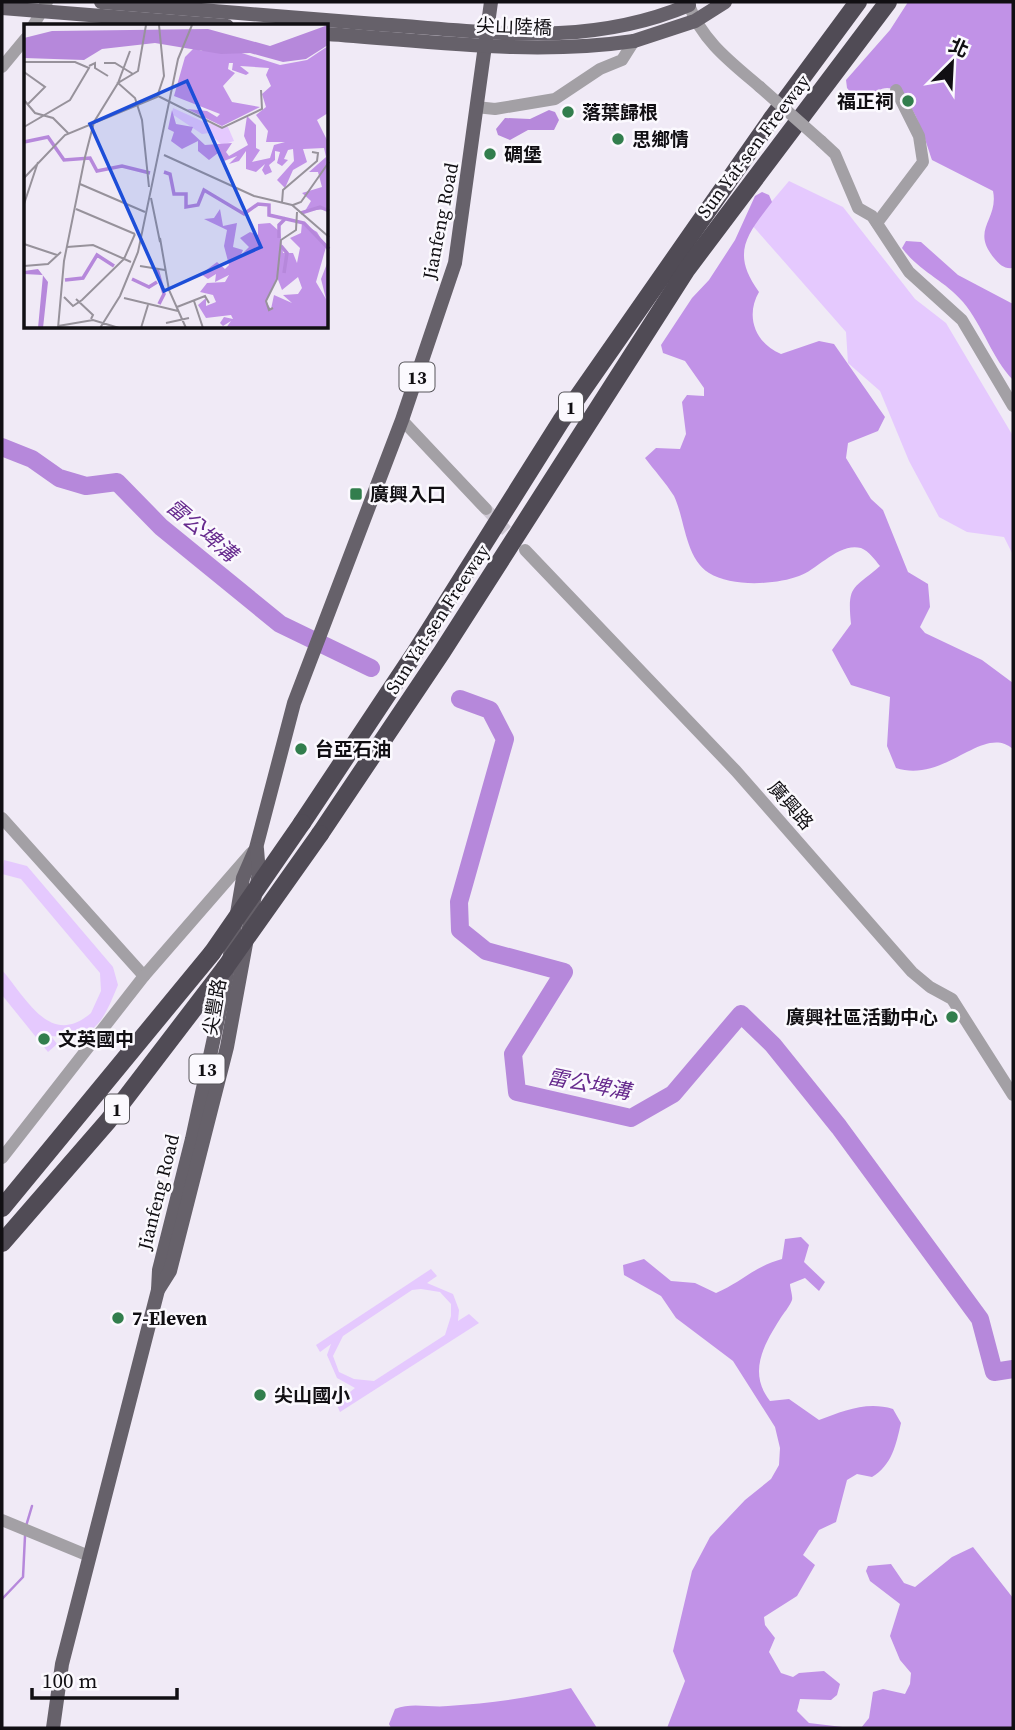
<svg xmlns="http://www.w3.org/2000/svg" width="1015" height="1730" viewBox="0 0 1015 1730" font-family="'Source Serif 4','Noto Sans TC',serif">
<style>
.green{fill:#e5c9fe;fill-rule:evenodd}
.forest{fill:#c192e7}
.water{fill:#b688db}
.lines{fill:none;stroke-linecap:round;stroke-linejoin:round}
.stream{stroke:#b688db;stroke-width:2.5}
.river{stroke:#b688db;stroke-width:18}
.minor-tunnel{stroke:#cfc9d4;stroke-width:12;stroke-dasharray:12 6;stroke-linecap:butt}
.minor{stroke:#a3a0a5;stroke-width:12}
.major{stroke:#66616a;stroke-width:14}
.highway{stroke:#504b55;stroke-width:18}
.minor-bridge{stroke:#a3a0a5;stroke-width:12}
.major-bridge{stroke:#66616a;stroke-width:14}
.highway-bridge{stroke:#504b55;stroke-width:18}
.poi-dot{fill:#327e4d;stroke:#fbf9fe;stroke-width:2.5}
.labels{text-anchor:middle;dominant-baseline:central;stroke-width:5;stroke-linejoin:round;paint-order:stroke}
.shield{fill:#fbf9fe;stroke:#57555a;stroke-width:2}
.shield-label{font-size:18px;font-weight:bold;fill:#110f13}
.street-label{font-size:19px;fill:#110f13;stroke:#fbf9fe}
.poi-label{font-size:19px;font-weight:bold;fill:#110f13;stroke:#fbf9fe;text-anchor:start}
.water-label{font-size:21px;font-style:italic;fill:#672b8e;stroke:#fbf9fe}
.inset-river{fill:none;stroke:#b688db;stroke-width:3.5}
.inset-road{fill:none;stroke:#97929b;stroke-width:2}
.view{fill:#1d4ed8;fill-opacity:0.15;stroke:#1d4ed8;stroke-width:3.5}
.inset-edge{fill:none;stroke:#110f13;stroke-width:3.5}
</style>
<rect width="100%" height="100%" fill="#f0eaf6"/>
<g class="green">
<path d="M 789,181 L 843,207 L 915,299 L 946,323 L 1013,436 L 1013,555 L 1004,537 L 967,532 L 939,517 L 909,461 L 880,391 L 848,363 L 846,332 L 752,225 Z"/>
<path d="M 4,860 L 27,866 L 113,967 L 118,985 C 102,1024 95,1040 51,1036 L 57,1044 L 48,1052 L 2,995 L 2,970 C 27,999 50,1048 91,1013 L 101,991 L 100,973 L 21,879 L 2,874 Z"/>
<path d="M 431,1269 L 437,1276 L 427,1283 L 453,1294 L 459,1310 L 458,1321 L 469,1314 L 479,1323 L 340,1412 L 336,1403 L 355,1388 L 337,1378 L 327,1355 L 331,1344 L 320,1352 L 316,1345 ZM 421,1289 L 440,1292 L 451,1304 L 451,1316 L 445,1335 L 374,1381 L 354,1379 L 339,1372 L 333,1356 L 343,1336 L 412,1290 Z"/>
</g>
<g class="forest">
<path d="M 908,2 L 1013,2 L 1013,268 C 1004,269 1000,265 994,258 C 970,229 999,220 993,191 L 932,160 C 923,133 902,58 866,101 L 857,100 L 847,88 L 846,80 L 890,30 Z"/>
<path d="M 762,192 L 769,195 L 772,202 C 746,236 731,253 759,292 C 745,316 755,343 781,354 L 819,341 L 834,344 L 885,417 L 878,431 L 848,443 L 846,458 L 871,499 L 883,510 L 908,572 L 928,584 L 930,607 L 920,627 L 925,633 L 982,660 L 1013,683 L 1013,749 C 983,723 945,784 896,768 L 887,746 L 890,697 L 851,685 L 832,650 L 851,624 C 847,584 853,590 880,566 C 875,560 869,551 861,548 C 839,542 817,570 799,576 C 775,585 731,587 709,573 C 685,558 685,519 674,496 C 666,483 654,470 645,458 L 656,448 L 680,449 L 686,434 L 682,402 L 687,395 L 704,396 L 704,388 L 685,361 L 663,353 L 661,345 L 692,298 L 709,280 L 735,240 L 755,196 Z"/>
<path d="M 906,241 L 921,242 L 958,275 L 1013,304 L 1013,380 C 992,358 983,326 963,302 C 943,279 921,273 902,248 Z"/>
<path d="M 801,1237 L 809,1245 L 804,1262 L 825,1282 L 819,1291 L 805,1278 L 790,1284 C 790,1288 793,1296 792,1300 C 790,1306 783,1314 780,1319 C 763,1346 748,1373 770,1401 L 789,1399 L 819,1420 C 844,1411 866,1401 893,1409 L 901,1423 C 896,1445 892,1465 872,1477 L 857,1474 L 847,1480 L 836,1522 L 819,1530 L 803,1555 L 815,1565 L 797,1596 L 764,1617 L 765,1625 L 775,1638 L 769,1652 L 781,1673 L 793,1677 L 799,1673 L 824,1671 L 840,1684 L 837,1695 L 831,1700 L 800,1699 L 797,1711 L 809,1723 L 851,1728 L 667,1728 L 685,1681 L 673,1651 L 692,1571 L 710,1537 L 745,1500 L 771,1479 L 779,1465 L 780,1448 L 775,1427 L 733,1361 L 676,1318 L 661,1296 L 624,1275 L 623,1265 L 644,1259 L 671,1281 L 695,1283 L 716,1293 C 742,1282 753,1267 782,1259 L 785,1239 Z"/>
<path d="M 973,1547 L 1013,1598 L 1013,1728 L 861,1728 L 869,1718 L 873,1692 L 883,1689 L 905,1694 L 910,1684 L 911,1673 L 900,1660 L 890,1636 L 900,1604 L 870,1581 L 866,1571 L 868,1566 L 891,1564 L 904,1583 L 915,1587 L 952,1557 Z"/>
<path d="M 571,1688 L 597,1728 L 391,1728 L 389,1724 L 395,1709 C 412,1702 430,1708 448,1706 C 491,1703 530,1698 571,1688 Z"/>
</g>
<path class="water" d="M 549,110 L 555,112 L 559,120 L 554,130 L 528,130 L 510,140 L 498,135 L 496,129 L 505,118 L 530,119 Z"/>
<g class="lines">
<g class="stream">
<path d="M 26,1526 L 32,1506"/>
<path d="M 2,1599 L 23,1577 L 25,1536"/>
</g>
<g class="river">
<path d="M 2,447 L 32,459 L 59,478 L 86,486 L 117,482 L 161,527 L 280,624 L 371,668"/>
<path d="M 460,699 L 490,710 L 505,739 L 459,902 L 460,930 L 486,951 L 564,972 L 513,1054 L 517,1092 L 631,1118 L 673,1094 L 741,1014 L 773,1045 L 839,1127 L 980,1319 L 994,1372 L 1013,1369"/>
</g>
<path class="minor-tunnel" d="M 486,509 L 519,544"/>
<g class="minor">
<path d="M 689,5 C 702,41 732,63 760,87"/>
<path d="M 33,26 L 47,2"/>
<path d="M 2,67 L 26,38"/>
<path d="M 476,107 L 495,109 L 555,99 L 600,69 L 622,60 L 634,41"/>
<path d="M 821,141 L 835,154 L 858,208 L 872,216 L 909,272 L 962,320 L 1013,406"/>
<path d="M 877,223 L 923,162 L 919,136 L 896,90"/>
<path d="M 402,420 L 486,509"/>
<path d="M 525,550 L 736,771 L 912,972 L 930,987 L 952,999 L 1013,1095"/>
<path d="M 2,818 L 144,976"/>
<path d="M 2,1158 L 144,976 L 251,853"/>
<path d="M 2,1520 L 89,1556"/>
</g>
<g class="major">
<path d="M 2,8 L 227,26"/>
<path d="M 634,41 L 695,21 L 725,2"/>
<path d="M 158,1290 L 159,1270 L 192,1139 L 223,996 L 243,878 L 256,848 L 294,703 L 402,420 L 455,263 L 491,2"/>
<path d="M 53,1728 L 62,1664 L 158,1290 L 170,1271 L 227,1047 L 259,873 L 257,849"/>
</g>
<g class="highway">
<path d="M 302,823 L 415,653 L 561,421 L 773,117 L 858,2"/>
<path d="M 320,834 L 442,652 L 687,269 L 888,2"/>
<path d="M 2,1208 L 212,953"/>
<path d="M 2,1243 L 108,1121 L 225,968"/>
</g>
<path class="minor-bridge" d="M 760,87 L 821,141"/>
<g class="major-bridge">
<path d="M 101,2 C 193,9 284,17 376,24 C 485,31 585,49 689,5"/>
<path d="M 327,34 C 429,41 532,56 634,41"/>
</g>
<g class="highway-bridge">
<path d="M 212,953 L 302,823"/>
<path d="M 225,968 L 320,834"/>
</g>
</g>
<g class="poi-dot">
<circle cx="908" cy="101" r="7"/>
<circle cx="568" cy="112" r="7"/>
<circle cx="618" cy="139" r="7"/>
<circle cx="490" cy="154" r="7"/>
<rect x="349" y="487" width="14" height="14" rx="3.5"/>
<circle cx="301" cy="749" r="7"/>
<circle cx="952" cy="1017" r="7"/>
<circle cx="44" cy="1039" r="7"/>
<circle cx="118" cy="1318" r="7"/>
<circle cx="260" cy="1395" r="7"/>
</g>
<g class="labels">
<g class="shield">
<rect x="399.5" y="362.5" width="35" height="29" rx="5"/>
<rect x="559" y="392.5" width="24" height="29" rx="5"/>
<rect x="189.5" y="1054.5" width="35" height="29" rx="5"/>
<rect x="105" y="1094.5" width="24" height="29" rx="5"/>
</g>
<g class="shield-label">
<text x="417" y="377">13</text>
<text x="571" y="407">1</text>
<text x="207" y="1069">13</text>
<text x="117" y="1109">1</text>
</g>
<g class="street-label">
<text transform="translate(514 26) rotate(2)">尖山陸橋</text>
<text transform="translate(753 146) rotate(-53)">Sun Yat-sen Freeway</text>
<text transform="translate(440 221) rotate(-79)">Jianfeng Road</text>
<text transform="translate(437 619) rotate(-57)">Sun Yat-sen Freeway</text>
<text transform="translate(791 805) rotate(49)">廣興路</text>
<text transform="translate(214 1007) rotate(-80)">尖豐路</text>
<text transform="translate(158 1192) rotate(-76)">Jianfeng Road</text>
</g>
<g class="poi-label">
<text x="894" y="101" text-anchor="end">福正祠</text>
<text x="582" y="112">落葉歸根</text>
<text x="632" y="139">思鄉情</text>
<text x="504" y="154">碉堡</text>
<text x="370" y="494">廣興入口</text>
<text x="315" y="749">台亞石油</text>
<text x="938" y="1017" text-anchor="end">廣興社區活動中心</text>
<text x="58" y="1039">文英國中</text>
<text x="132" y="1318">7-Eleven</text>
<text x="274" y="1395">尖山國小</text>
</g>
<g class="water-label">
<text transform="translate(202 530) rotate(40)">雷公埤溝</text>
<text transform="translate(589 1084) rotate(11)">雷公埤溝</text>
</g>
</g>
<g transform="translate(24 24)">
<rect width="304" height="304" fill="#f0eaf6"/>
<path d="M 149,84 L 182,99 L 204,103 L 210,117 L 198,121 L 185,109 L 178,110 L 148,90 Z" fill="#e5c9fe"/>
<path d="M 186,19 L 256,41 L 283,36 L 304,22 L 304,89 L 293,96 L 304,118 L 304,185 L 281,187 L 287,177 L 278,169 L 298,163 L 294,148 L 285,148 L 302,133 L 300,124 L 279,125 L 283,138 L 269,146 L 261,164 L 253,156 L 270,137 L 269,125 L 264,126 L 260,135 L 264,136 L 258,142 L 253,139 L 256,128 L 251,127 L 251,136 L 245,141 L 248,148 L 241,151 L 238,146 L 241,140 L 232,148 L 222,145 L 222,127 L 215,137 L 205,140 L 213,132 L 200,137 L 194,129 L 185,136 L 174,127 L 174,117 L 158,125 L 147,117 L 150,108 L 144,105 L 148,86 L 152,100 L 169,103 L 167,108 L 181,121 L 208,119 L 202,128 L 205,132 L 224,121 L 220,112 L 223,92 L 232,101 L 232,124 L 236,126 L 228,138 L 246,134 L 250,121 L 261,118 L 242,118 L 244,107 L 232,91 L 242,83 L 238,70 L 247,62 L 242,51 L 245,44 L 216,42 L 225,49 L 222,51 L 208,46 L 209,39 L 205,39 L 204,45 L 211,49 L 199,62 L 208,78 L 236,83 L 198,102 L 163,85 L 183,87 L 193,93 L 196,90 L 150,72 L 161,33 L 170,24 L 178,27 ZM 196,185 L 199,202 L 213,199 L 209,223 L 219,226 L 217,231 L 225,223 L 216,214 L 226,208 L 234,211 L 234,200 L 246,199 L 256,208 L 259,229 L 269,229 L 273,239 L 276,224 L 266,214 L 277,209 L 278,199 L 293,208 L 302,223 L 292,258 L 302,275 L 297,255 L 304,237 L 304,304 L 202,304 L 207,297 L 199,302 L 196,299 L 200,293 L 209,295 L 207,291 L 182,294 L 174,281 L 182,274 L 182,282 L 192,278 L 189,271 L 176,268 L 183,259 L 201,258 L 205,251 L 191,258 L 192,250 L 184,255 L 177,250 L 193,238 L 201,245 L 205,241 L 200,222 L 203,206 L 180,195 L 190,194 ZM 253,253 L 258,266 L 274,253 L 278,264 L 274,270 L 259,271 L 268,279 L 250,271 L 247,285 L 242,278 Z" fill="#c192e7" fill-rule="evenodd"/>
<path d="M 304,1 L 304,21 L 282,35 L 259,38 L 226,29 L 197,30 L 131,19 L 78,25 L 60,36 L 0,34 L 0,14 L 28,7 L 184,5 L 246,22 ZM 14,245 L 24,258 L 19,304 L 14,304 L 19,251 L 0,250 L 0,247 Z" fill="#b688db"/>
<path class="inset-river" d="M 0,118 L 24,113 L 40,136 L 66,134 L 73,147 L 98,142 L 126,149M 140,148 L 146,150 L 150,170 L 162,170 L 162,183 L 174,181 L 180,166 L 220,190 L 234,180 L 245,181 L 245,191 L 280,199 L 305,225M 277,189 L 296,183 L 305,187M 255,214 L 255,201 L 262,194M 257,222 L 263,229 L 260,249M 133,245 L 140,270 L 135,280M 108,255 L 125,263 L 133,258M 41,256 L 59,254 L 73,231 L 90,242"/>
<path class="inset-road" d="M 122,1 L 114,47 L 94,59 L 111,74 L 118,96 L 125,163M 0,38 L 51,38 L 65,44 L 46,76 L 0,103M 80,39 L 91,39 L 109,50M 65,42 L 71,39 L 71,44 L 84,52M 0,48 L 21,63 L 4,80M 132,71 L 198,104 L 238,85 L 237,66M 0,76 L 11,89 L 29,94 L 44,109M 140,131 L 230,172 L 268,181 L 305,213M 0,154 L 41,111 L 133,73 L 140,52 L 135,1M 56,160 L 121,188M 127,174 L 136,218M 258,179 L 259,166 L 293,137 L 294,129 L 288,128M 0,180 L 14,138M 269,181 L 277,178 L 305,138M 52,185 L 111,210M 136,214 L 145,266 L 162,304M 0,220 L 33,231M 43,223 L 69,221 L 107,238M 0,242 L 24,240 L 37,228M 116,242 L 141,246M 40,273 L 49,282 L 58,276 L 100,235 L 111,210M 100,274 L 154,287M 52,275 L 69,291 L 67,295M 170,277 L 179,304M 153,283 L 181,272 L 185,279M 249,284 L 245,286 L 242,277 L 253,255 L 257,216 L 272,206 L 273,188M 142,299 L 165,294M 34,302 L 69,296 L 95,304M 34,304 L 40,237 L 61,133 L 70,98 L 94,59 L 106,27M 76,304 L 96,272 L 114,228 L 154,35 L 168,1M 117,304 L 124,281"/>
<path class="view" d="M 163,57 L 237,223 L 140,267 L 66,100 Z"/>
<rect width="304" height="304" class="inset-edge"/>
</g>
<rect width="1015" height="1730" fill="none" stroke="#110f13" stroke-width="7"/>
<g transform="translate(952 63) rotate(24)" stroke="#fbf9fe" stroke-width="5" paint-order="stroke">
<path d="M0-5L12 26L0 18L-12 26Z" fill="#110f13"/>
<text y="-10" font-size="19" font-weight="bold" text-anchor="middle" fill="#110f13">北</text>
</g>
<path d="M32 1688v10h145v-10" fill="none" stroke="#110f13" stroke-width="3.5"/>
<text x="42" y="1688" font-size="21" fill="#110f13" stroke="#fbf9fe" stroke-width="5" paint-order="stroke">100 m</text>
</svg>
